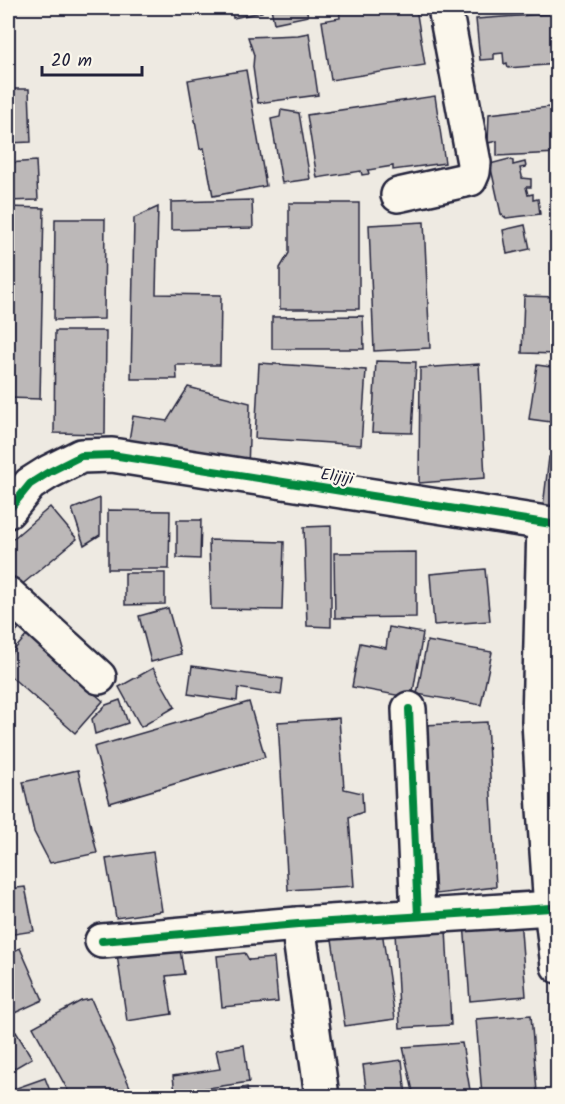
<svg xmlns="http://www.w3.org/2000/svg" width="565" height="1104" viewBox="0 0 565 1104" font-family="Kalam,sans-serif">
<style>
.building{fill:#bcb8b8;stroke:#22223b;stroke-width:1.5}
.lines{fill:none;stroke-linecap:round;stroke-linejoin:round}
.minor-casing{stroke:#22223b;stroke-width:38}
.minor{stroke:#fbf7ec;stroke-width:33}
.cycleway-casing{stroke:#fbf7ec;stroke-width:11}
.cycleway{stroke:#00873e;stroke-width:8}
.labels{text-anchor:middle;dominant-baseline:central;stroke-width:4.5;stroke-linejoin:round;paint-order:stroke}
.street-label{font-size:16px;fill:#22223b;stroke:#fbf7ec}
</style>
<rect width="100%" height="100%" fill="#eeeae2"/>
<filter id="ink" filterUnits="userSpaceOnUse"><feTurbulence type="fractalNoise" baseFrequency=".0167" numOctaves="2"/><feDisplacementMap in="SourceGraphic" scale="12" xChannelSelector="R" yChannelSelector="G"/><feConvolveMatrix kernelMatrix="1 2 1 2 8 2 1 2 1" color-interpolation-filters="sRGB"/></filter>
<g filter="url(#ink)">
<g class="building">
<path d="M 231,8 L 262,8 L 262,12 L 233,18 Z"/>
<path d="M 271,8 L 306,8 L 308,16 L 274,23 Z"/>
<path d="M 339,8 L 416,8 L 425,65 L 331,80 L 322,21 L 340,18 Z"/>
<path d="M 558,13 L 558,64 L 508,68 L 507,63 L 504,64 L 503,53 L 494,54 L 494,59 L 480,60 L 476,19 Z"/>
<path d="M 309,33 L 318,95 L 258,103 L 253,67 L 254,55 L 248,37 L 298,35 Z"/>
<path d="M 246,70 L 266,186 L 213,196 L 204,148 L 200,149 L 188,80 Z"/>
<path d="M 8,89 L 29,89 L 31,142 L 8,143 Z"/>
<path d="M 435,96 L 445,163 L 393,170 L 393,166 L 368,170 L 369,174 L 362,175 L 361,171 L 317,178 L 307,115 Z"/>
<path d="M 558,106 L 558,153 L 497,156 L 497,141 L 488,143 L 489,114 Z"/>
<path d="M 281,110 L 299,113 L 310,179 L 282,183 L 271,119 L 280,117 Z"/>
<path d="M 509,159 L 513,161 L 513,165 L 525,162 L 526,167 L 520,168 L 522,176 L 522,178 L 531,179 L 531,187 L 526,187 L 528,195 L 533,194 L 533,200 L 538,199 L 540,214 L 506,218 L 501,214 L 490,164 Z"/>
<path d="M 36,161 L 38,200 L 8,201 L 8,163 Z"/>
<path d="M 252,200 L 253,228 L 171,230 L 171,202 Z"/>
<path d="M 289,203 L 359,203 L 359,309 L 280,309 L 280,268 L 289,253 Z"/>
<path d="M 8,207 L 44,208 L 40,399 L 8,398 Z"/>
<path d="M 158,207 L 156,294 L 221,295 L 220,365 L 176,365 L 177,379 L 131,379 L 134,218 Z"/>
<path d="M 55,219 L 105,219 L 104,319 L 54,320 Z"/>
<path d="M 424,222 L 430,348 L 374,351 L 369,225 Z"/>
<path d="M 525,225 L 530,249 L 507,254 L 503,230 Z"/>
<path d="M 524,296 L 558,297 L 558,354 L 522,353 Z"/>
<path d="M 363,316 L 364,349 L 272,349 L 272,317 Z"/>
<path d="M 55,331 L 106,331 L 105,434 L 54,433 Z"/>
<path d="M 376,361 L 416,362 L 412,433 L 372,432 Z"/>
<path d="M 259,363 L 366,370 L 361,445 L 255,438 Z"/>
<path d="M 479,364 L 485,478 L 419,483 L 420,368 Z"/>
<path d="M 537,365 L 558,368 L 558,423 L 529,419 Z"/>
<path d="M 188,387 L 250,403 L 248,472 L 127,453 L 133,416 L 167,421 Z"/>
<path d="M 549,457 L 558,458 L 558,509 L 543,507 Z"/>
<path d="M 100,498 L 100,535 L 84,545 L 72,509 Z"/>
<path d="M 50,507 L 77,539 L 19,587 L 8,584 L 8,543 Z"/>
<path d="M 108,510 L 170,511 L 169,569 L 108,569 Z"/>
<path d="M 177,520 L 201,520 L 200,559 L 177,558 Z"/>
<path d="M 331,526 L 331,627 L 307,626 L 304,527 Z"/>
<path d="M 209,540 L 284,542 L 282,610 L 211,609 Z"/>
<path d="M 416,552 L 416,617 L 335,618 L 334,553 Z"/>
<path d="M 485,569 L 490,621 L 434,625 L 430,574 Z"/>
<path d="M 125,573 L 165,573 L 165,604 L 125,605 Z"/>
<path d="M 168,608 L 181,654 L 151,662 L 139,616 Z"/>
<path d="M 8,620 L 19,628 L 8,644 Z"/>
<path d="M 389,627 L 423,633 L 412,698 L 352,687 L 360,643 L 386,648 Z"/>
<path d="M 27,635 L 103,701 L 75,733 L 8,674 L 8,657 Z"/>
<path d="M 427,641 L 492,652 L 481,705 L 417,694 Z"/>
<path d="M 192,666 L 283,679 L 281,695 L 238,688 L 237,701 L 188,694 Z"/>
<path d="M 153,668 L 175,707 L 141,727 L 119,687 Z"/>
<path d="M 120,700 L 128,723 L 95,734 L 92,719 L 106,705 Z"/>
<path d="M 249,702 L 265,757 L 110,803 L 94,747 Z"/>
<path d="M 339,718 L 344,789 L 362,793 L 363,812 L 349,817 L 354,886 L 288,890 L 278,722 Z"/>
<path d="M 487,722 L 496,887 L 436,894 L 424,725 Z"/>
<path d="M 78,770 L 97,853 L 50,863 L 34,832 L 23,782 Z"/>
<path d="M 153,852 L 162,911 L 116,918 L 106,859 Z"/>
<path d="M 25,887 L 34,931 L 8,935 L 8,889 Z"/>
<path d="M 520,918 L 526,996 L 470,1001 L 464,923 Z"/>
<path d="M 446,929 L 451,1025 L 400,1028 L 395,932 Z"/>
<path d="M 382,931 L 395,1019 L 345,1026 L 332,939 Z"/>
<path d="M 178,938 L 184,974 L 166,976 L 172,1014 L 127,1021 L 116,948 Z"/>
<path d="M 20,948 L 43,1000 L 8,1016 L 8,954 Z"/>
<path d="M 245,953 L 249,960 L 274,958 L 278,1002 L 222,1007 L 217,956 Z"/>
<path d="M 91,999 L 134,1096 L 71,1096 L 33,1027 L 81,1001 Z"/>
<path d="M 531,1015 L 537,1092 L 482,1096 L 476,1019 Z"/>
<path d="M 16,1032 L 32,1058 L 8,1072 L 8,1037 Z"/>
<path d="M 462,1043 L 471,1096 L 414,1096 L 403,1047 Z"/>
<path d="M 244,1045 L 249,1082 L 175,1093 L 173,1076 L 220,1069 L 216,1050 Z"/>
<path d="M 402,1060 L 406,1096 L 367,1096 L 363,1065 Z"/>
<path d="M 45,1078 L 52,1096 L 8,1096 L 8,1091 Z"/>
<path d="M 247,1087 L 248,1096 L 192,1096 Z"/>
</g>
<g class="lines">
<defs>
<g id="minor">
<path d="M 398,195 L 470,179 L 473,172 L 474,163 L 445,8"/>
<path d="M 8,511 L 30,484 L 49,472 L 81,456 L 112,455 L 558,525"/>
<path d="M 544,524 L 539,721 L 544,809 L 551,908 L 558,966"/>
<path d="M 8,594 L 99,677"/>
<path d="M 409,709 L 418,916"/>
<path d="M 298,924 L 321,1089"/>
<path d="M 102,941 L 298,924 L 551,908"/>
</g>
</defs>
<use href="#minor" class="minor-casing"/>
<use href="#minor" class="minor"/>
<defs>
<g id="cycleway">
<path d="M 8,511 L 30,484 L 49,472 L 81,456 L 112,455 L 558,525"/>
<path d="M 409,709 L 418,916"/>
<path d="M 102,941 L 298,924 L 551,908"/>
</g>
</defs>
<use href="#cycleway" class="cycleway-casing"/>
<use href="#cycleway" class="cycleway"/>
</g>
</g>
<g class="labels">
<g class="street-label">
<text transform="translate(337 477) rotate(9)">Elijiji</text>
</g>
</g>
<rect width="565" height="1104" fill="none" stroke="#fbf7ec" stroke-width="30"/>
<rect x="15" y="15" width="535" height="1074" fill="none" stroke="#22223b" stroke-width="2" filter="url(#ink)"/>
<path d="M42 66v9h100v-9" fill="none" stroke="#22223b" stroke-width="3"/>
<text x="51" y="66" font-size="18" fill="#22223b" stroke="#fbf7ec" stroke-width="4.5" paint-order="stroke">20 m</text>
</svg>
